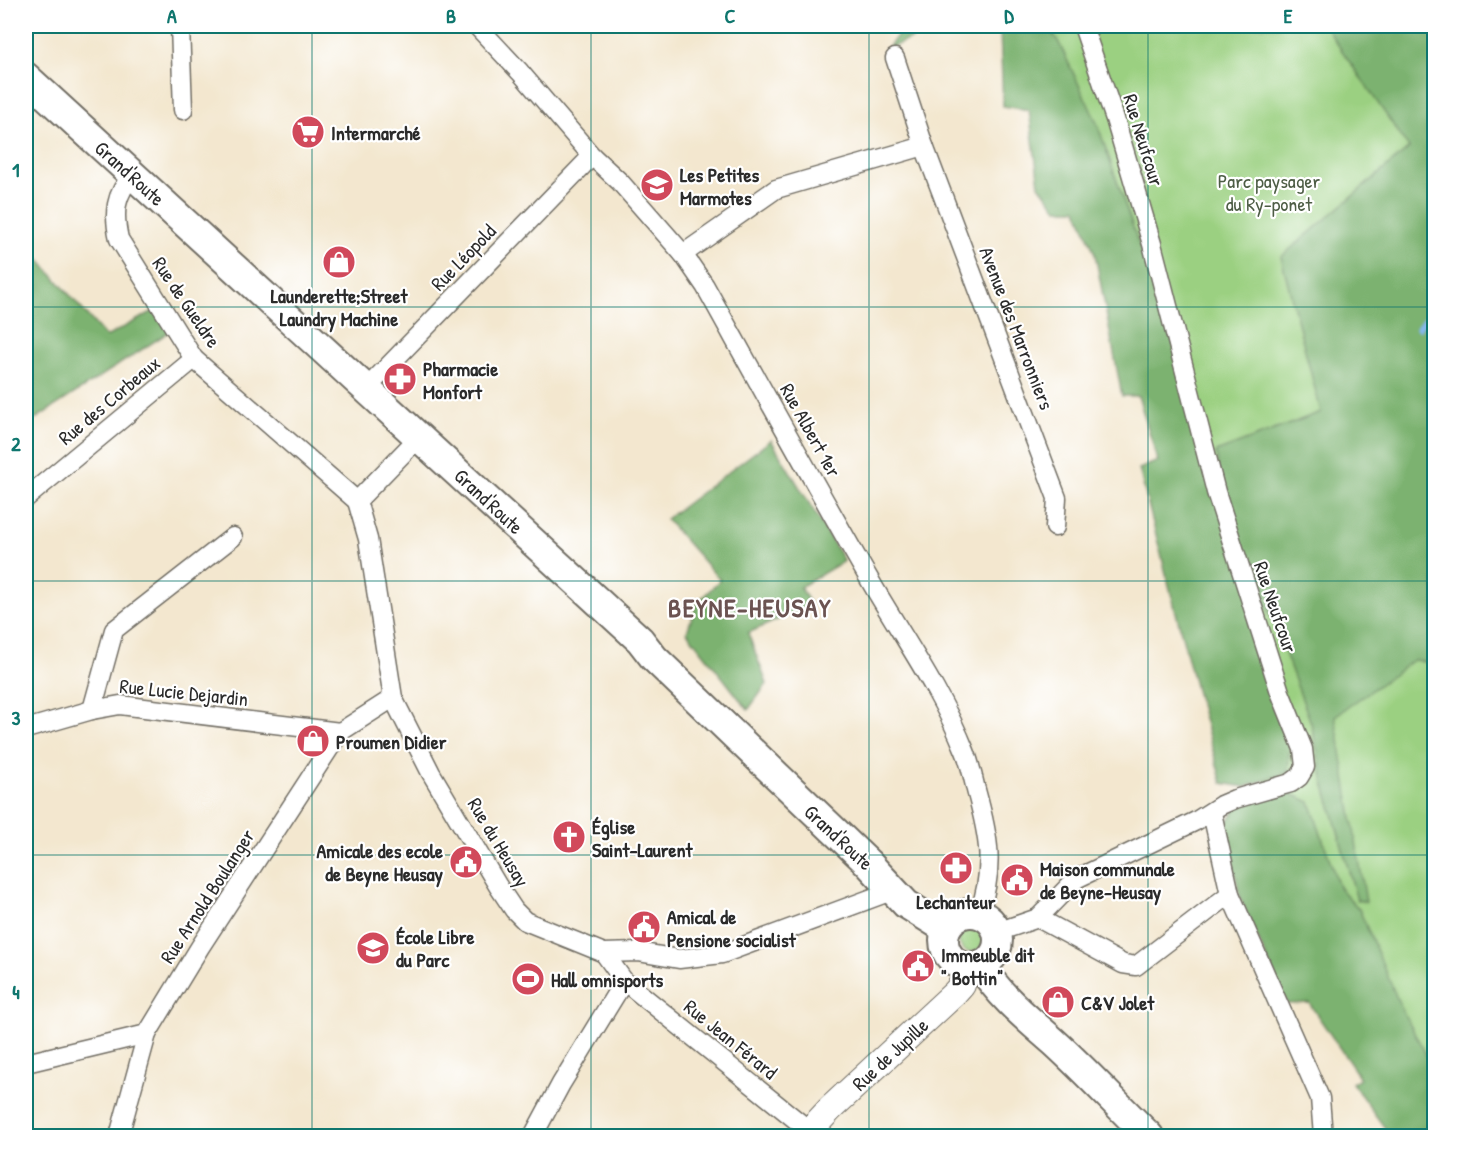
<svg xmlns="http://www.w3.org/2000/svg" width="1460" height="1162" viewBox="0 0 1460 1162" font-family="'Patrick Hand',sans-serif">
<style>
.green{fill:#9bd081;stroke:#637e56;stroke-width:1.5}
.forest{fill:#7cb26f;stroke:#546e4d;stroke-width:1.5}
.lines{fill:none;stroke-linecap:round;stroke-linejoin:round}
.stream{stroke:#86b7f2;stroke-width:5}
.street-casing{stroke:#716d64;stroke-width:21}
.secondary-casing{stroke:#716d64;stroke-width:28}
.primary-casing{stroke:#716d64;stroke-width:32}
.street{stroke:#fff;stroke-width:18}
.secondary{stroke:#fff;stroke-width:26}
.primary{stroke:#fff;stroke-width:28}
.grid{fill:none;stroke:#0f766e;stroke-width:1.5;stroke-opacity:0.55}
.labels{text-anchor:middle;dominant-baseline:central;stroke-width:4.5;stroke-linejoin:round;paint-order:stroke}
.poi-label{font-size:20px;font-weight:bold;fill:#2b2b2b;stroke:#fff;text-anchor:start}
.street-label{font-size:20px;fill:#2b2b2b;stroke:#fff}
.park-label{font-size:20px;fill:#4d5d45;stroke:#fff}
.district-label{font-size:26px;font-weight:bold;letter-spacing:1.5px;fill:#6b5351;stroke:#fff}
.neatline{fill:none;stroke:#0f766e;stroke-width:2}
.grid-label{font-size:20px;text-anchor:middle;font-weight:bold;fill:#0f766e}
</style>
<rect width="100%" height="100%" fill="#fff"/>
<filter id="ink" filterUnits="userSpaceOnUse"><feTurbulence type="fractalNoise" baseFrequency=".0167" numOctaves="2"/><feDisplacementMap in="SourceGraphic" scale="12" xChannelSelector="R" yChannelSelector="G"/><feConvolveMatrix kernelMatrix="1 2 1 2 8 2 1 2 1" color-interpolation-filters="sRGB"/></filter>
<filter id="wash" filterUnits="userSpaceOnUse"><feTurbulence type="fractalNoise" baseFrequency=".008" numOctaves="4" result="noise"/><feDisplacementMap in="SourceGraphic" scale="24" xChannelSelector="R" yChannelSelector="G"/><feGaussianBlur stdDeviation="1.35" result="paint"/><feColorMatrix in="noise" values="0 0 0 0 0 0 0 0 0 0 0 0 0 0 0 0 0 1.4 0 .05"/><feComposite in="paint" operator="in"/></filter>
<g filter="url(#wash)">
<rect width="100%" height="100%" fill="#f3e7cf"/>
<g class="green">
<path d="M 1011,26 L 1434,26 L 1434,1133 L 1281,825 L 1263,776 L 1101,205 Z"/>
<circle cx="971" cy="940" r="12"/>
</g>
<g class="forest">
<path d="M 905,26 L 1047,26 L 1058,41 L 1097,123 L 1183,372 L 1263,638 L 1254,644 L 1280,692 L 1291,729 L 1288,772 L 1245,787 L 1222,783 L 1196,690 L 1139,469 L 1158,461 L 1138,396 L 1122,396 L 1095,254 L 1077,209 L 1057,209 L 1039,185 L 1029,110 L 1003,106 L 1000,30 L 957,27 L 935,28 L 887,49 Z"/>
<path d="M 1325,26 L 1434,26 L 1434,664 L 1414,660 L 1335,716 L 1366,902 L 1357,900 L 1324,782 L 1311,723 L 1273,621 L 1250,571 L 1222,491 L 1216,452 L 1321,412 L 1281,257 L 1409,148 Z"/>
<path d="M 37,257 L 106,337 L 159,308 L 172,330 L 26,425 L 26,260 Z"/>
<path d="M 771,440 L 844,561 L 800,587 L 811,605 L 748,633 L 767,684 L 748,710 L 687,632 L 696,604 L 720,580 L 666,519 Z"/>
<path d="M 1285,791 L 1310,802 L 1339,887 L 1359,909 L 1402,1010 L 1434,1069 L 1434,1136 L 1386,1136 L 1390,1135 L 1352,1083 L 1360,1078 L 1309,1003 L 1287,1004 L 1240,898 L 1225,826 L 1238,805 Z"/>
</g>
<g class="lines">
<path class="stream" d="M 1418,328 L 1434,310"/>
</g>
</g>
<g filter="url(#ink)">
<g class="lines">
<defs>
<g id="street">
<path d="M 180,26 L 183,110"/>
<path d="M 477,26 L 520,72 L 592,156 L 620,182 L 683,254 L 705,286 C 760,385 815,485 872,584 C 904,639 941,691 965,751 C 970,763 973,777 976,790 C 989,837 995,867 979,914"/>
<path d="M 895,58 L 924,146 L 1057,498 L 1055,527"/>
<path d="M 133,175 C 115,194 113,213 119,239 L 194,359 L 357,501"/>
<path d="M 683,254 L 776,189 L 924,146"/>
<path d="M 366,389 L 592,156"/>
<path d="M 419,437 L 357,501 L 368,539 L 393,698 L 431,773 L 498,886 L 514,910 L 525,921 L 604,953 L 638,952 L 679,959 L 722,954 L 894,890"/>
<path d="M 26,498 L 194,359"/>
<path d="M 92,710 L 114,630 L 233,537"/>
<path d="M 26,729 L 92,710 L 120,705 L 340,732"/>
<path d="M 1212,813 L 1230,894 L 1320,1098 L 1323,1136"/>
<path d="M 1038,918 L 1123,964 L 1136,966 L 1230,894"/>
<path d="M 997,932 L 1038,918 L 1076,879 L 1196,821 L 1221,805 L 1235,799 L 1291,783 L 1299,777 L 1305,767 L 1303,749 L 1280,692 L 1216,492 L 1152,244 L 1115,119 L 1083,26"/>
<path d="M 604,953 L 624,981 L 816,1136"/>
<path d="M 26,1063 L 147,1034 L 200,947 L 340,732 L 393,698"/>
<path d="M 119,1136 L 147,1034"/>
<path d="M 533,1136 L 561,1084 L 624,981"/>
</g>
<path id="secondary" d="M 805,1136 L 830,1109 L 955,993 L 962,985 L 966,967"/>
<g id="primary">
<path d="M 26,77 L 640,640 L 654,658 L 868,863 L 906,904 L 946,929"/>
<circle cx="971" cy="940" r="27"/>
<path d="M 981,966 C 1000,997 1028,1019 1054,1042 C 1087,1072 1117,1105 1149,1136"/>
</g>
</defs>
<use href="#street" class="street-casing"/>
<use href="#secondary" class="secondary-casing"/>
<use href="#primary" class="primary-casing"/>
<use href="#street" class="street"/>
<use href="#secondary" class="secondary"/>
<use href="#primary" class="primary"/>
</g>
</g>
<path class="grid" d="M 312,26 L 312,1136M 591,26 L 591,1136M 869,26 L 869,1136M 1148,26 L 1148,1136M 26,307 L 1434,307M 26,581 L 1434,581M 26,855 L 1434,855"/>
<defs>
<symbol id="supermarket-disc" viewBox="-11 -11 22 22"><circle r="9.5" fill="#d1495b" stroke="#fff"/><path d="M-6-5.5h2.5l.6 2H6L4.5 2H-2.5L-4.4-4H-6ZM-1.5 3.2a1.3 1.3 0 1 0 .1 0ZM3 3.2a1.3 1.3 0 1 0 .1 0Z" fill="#fff"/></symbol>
<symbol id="school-disc" viewBox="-11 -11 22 22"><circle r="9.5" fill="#d1495b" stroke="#fff"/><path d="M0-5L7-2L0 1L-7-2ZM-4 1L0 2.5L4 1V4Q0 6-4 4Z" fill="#fff"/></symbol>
<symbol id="shop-disc" viewBox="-11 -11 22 22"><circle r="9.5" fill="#d1495b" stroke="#fff"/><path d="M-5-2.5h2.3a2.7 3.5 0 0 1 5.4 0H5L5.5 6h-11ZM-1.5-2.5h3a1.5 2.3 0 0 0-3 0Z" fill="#fff"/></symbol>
<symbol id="pharmacy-disc" viewBox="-11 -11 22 22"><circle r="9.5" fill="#d1495b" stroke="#fff"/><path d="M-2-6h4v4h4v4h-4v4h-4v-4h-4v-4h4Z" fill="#fff"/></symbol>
<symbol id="church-disc" viewBox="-11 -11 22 22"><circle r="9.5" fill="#d1495b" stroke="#fff"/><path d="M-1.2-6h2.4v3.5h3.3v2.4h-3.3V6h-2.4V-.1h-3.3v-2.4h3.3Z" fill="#fff"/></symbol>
<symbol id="civic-disc" viewBox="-11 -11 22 22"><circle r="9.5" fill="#d1495b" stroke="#fff"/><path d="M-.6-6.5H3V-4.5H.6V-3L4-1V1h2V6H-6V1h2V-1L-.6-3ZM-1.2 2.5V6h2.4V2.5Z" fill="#fff"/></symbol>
<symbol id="stadium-disc" viewBox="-11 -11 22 22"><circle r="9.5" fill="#d1495b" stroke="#fff"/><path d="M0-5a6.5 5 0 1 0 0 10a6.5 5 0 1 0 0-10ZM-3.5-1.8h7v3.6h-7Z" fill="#fff"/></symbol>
</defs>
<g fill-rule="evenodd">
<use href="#supermarket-disc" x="289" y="113" width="38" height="38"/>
<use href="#school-disc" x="638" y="166" width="38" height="38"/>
<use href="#shop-disc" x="320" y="243" width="38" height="38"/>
<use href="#pharmacy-disc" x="381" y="360" width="38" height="38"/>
<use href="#shop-disc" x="294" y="722" width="38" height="38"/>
<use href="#church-disc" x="550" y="818" width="38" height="38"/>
<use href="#civic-disc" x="447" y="843" width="38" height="38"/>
<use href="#pharmacy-disc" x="937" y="849" width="38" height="38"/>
<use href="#civic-disc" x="998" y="861" width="38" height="38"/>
<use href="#civic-disc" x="625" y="908" width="38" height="38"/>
<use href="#school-disc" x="354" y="929" width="38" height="38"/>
<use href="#civic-disc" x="899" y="947" width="38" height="38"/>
<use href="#stadium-disc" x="509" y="960" width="38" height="38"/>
<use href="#shop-disc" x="1039" y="983" width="38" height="38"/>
</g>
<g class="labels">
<g class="poi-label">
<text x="331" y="132">Intermarché</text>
<text x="680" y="174">Les Petites<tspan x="680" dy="23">Marmotes</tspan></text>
<text x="339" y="295" text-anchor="middle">Launderette;Street<tspan x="339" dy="23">Laundry Machine</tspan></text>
<text x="423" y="368">Pharmacie<tspan x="423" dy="23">Monfort</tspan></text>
<text x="336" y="741">Proumen Didier</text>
<text x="592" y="826">Église<tspan x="592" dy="23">Saint-Laurent</tspan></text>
<text x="443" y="850" text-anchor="end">Amicale des ecole<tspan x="443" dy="23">de Beyne Heusay</tspan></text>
<text x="1040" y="868">Maison communale<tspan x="1040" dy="23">de Beyne-Heusay</tspan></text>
<text x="956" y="901" text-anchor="middle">Lechanteur</text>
<text x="667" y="916">Amical de<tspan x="667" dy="23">Pensione socialist</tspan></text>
<text x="396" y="936">École Libre<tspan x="396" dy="23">du Parc</tspan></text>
<text x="941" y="954">Immeuble dit<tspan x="941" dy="23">" Bottin"</tspan></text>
<text x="551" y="979">Hall omnisports</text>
<text x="1081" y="1002">C&amp;V Jolet</text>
</g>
<g class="street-label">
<text transform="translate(1144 140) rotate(73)">Rue Neufcour</text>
<text transform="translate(130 173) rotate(42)">Grand'Route</text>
<text transform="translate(463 257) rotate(-46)">Rue Léopold</text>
<text transform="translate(187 302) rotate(56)">Rue de Gueldre</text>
<text transform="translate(1017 328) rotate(69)">Avenue des Marronniers</text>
<text transform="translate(109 400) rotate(-40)">Rue des Corbeaux</text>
<text transform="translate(811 430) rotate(61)">Rue Albert 1er</text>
<text transform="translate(489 501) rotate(43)">Grand'Route</text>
<text transform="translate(1276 607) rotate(71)">Rue Neufcour</text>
<text transform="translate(184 692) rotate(6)">Rue Lucie Dejardin</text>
<text transform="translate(839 837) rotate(43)">Grand'Route</text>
<text transform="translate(499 842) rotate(59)">Rue du Heusay</text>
<text transform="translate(207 896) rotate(-57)">Rue Arnold Boulanger</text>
<text transform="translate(731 1039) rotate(39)">Rue Jean Férard</text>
<text transform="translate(890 1054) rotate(-43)">Rue de Jupille</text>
</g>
<g class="park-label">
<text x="1269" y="180">Parc paysager<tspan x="1269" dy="23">du Ry-ponet</tspan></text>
</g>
<g class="district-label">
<text x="750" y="607">BEYNE-HEUSAY</text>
</g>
</g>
<rect width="1460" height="1162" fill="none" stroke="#fff" stroke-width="66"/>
<rect x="33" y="33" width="1394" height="1096" class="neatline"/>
<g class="grid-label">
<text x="172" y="23">A</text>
<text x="451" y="23">B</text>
<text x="730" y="23">C</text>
<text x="1009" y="23">D</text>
<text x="1288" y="23">E</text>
<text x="16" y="177">1</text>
<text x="16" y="451">2</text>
<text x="16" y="725">3</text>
<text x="16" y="999">4</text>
</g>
</svg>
